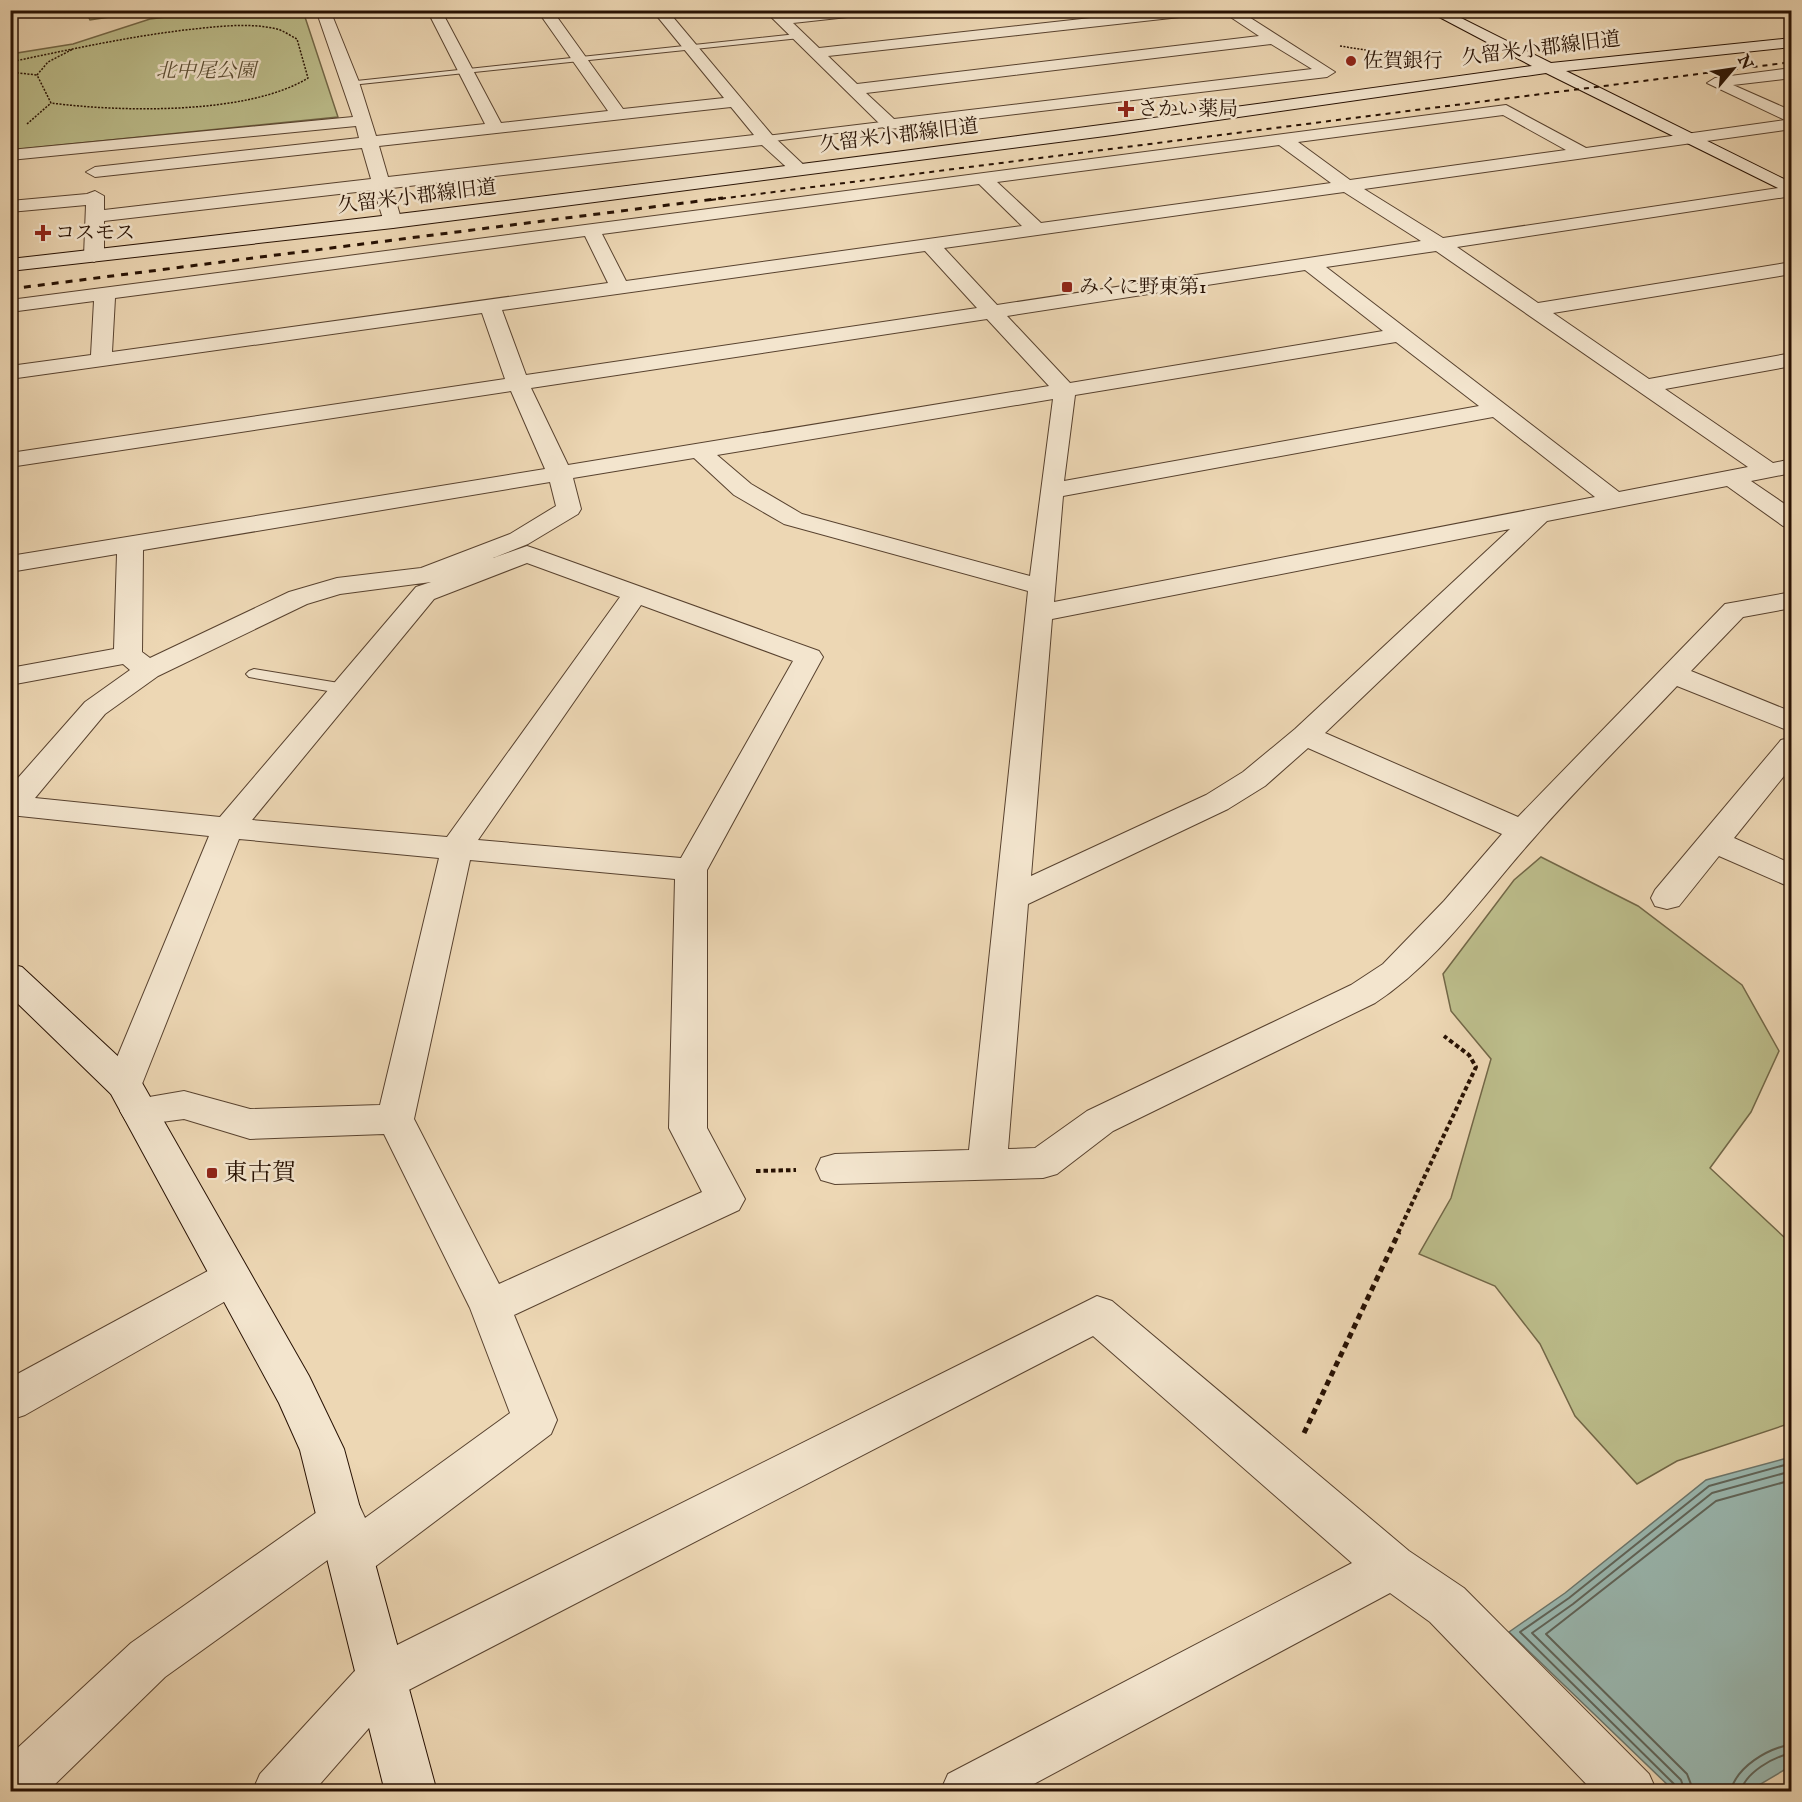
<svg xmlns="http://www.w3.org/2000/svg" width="1802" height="1802" viewBox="0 0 1802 1802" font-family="'IM FELL English','Noto Serif JP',serif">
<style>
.green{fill:#bcbd8b;stroke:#726747;stroke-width:1.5}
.water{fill:#9ab9b2;stroke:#6c766c;stroke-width:1.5}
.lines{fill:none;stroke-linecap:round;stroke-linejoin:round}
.shore{stroke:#60655a;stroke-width:2}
.lane-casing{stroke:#58422f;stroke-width:2}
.street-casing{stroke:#58422f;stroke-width:2}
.secondary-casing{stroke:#271103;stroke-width:2}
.path-far2{stroke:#271103;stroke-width:1.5;stroke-dasharray:2 1.5;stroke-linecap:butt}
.path-far1{stroke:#271103;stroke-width:4;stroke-dasharray:4.5 3;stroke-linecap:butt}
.path{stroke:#271103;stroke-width:5;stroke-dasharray:6 4.5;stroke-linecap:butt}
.lane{fill:#f3e5ce;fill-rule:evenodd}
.street{fill:#f3e5ce;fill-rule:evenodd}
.secondary{fill:#f3e5ce;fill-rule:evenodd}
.rail-far1{stroke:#271103;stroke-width:2;stroke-dasharray:5 5;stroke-linecap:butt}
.rail{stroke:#271103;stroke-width:3;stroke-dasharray:7 7;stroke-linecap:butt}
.poi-dot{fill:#8f2418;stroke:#f3e5ce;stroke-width:2}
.labels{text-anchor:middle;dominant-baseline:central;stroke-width:5;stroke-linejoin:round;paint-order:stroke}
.far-street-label{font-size:20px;fill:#271103;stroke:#f3e5ce}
.far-poi-label{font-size:20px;fill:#271103;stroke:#f3e5ce;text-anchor:start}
.far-park-label{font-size:20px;font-style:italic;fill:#5b4d33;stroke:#f3e5ce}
.poi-label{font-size:24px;fill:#271103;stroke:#f3e5ce;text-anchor:start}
</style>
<rect width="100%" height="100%" fill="#edd7b4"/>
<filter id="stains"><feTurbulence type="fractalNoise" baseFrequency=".00333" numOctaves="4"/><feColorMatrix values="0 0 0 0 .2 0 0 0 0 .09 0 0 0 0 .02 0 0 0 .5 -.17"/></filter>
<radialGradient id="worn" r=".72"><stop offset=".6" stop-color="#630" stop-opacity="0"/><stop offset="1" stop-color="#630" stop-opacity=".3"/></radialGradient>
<g class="green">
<path d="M 11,10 L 149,10 L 149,11 L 90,20 L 86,12 L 11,16 Z"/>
<path d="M 216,11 L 303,11 L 338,117 L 11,150 L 11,54 L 73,44 L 150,19 Z"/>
<path d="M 1541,857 L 1638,906 L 1742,985 L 1779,1051 L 1751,1112 L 1710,1168 L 1785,1238 L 1791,1241 L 1791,1423 L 1677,1461 L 1637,1484 L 1575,1416 L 1540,1344 L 1495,1286 L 1419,1254 L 1451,1198 L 1491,1059 L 1451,1011 L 1443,974 L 1514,880 Z"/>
</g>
<path class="water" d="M 1791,1457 L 1791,1766 L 1749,1791 L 1674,1791 L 1509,1632 L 1565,1593 L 1706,1480 Z"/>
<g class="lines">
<g class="shore">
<path d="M 1677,1792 L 1675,1785 L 1520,1632 L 1569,1598 L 1709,1486 L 1792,1463"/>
<path d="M 1685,1792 L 1681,1780 L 1532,1633 L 1573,1604 L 1712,1493 L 1792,1471"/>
<path d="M 1694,1792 L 1687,1774 L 1546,1634 L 1716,1501 L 1792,1480"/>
<path d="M 1730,1792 C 1737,1766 1767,1749 1792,1744"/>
<path d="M 1740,1792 C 1746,1772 1773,1757 1792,1753"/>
</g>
<defs>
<g id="lane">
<path d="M 797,34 L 800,38 L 351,85 L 347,82 Z"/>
<path d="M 890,121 L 893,122 L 893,126 L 766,142 L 761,139 L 766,136 Z"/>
<path d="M 254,669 L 345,684 L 353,689 L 345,694 L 249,677 L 246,674 L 249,671 Z"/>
</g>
<g id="street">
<path d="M 316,10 L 330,10 L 359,82 L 376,136 L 485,124 L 427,10 L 441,10 L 501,123 L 608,111 L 537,10 L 552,10 L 623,109 L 724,98 L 652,10 L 667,10 L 772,135 L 809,170 L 806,174 L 794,174 L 762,145 L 392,188 L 402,222 L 393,228 L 384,222 L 374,190 L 104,221 L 104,256 L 94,262 L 84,256 L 86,205 L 10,212 L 10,201 L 87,194 L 95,191 L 104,196 L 104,210 L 371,179 L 362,148 L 95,177 L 86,172 L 95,167 L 359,138 L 356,126 L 10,160 L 10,150 L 353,117 ZM 731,107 L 754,135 L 388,177 L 379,146 Z"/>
<path d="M 764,10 L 780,10 L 785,15 L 830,10 L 882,10 L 875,14 L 793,23 L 819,48 L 1163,10 L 1214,10 L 1207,14 L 828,56 L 857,84 L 1259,36 L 1220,10 L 1238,10 L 1335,72 L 1327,77 L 890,129 L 884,128 ZM 1271,44 L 1312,69 L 894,119 L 866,93 Z"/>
<path d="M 1792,68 L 1792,78 L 1733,85 L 1792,111 L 1792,129 L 1364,189 L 1443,238 L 1792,186 L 1792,196 L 1457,247 L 1538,303 L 1792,262 L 1792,274 L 1553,313 L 1649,379 L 1792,353 L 1792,366 L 1665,389 L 1773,463 L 1792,459 L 1792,473 L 1751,481 L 1792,509 L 1792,528 L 1783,526 L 1727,486 L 1547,521 L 1325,733 L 1518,817 L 1725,604 L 1792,592 L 1792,608 L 1743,617 L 1691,671 L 1792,712 L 1792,732 L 1677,686 C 1629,737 1579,786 1533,839 C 1482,896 1440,960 1375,1003 L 1113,1131 L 1057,1174 L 1043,1178 L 835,1184 L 821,1180 L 816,1169 L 821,1158 L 835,1154 L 969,1150 L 1028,591 L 784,524 L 734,495 L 694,458 L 573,478 L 581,509 L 578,514 L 528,544 L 493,558 L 527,546 L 536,549 L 819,651 L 823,657 L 707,870 L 707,1128 L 745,1199 L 739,1210 L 514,1315 L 557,1420 L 551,1434 L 368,1572 L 351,1579 L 334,1572 L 329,1559 L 165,1677 L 47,1792 L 10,1792 L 10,1755 L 131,1643 L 327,1505 L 343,1499 L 359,1505 L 365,1518 L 510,1413 L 470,1308 L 384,1134 L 250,1139 L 184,1119 L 139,1125 L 126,1121 L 120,1111 L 126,1101 L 184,1091 L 250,1109 L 380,1105 L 439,858 L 239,839 L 142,1084 L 137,1094 L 124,1098 L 111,1094 L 106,1084 L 209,836 L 10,815 L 10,787 L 85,702 L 130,670 L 123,664 L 10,685 L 10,668 L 114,649 L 117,554 L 10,572 L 10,556 L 545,469 L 511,391 L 10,467 L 10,453 L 505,379 L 482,313 L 10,379 L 10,366 L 91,355 L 94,301 L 10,312 L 10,300 L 1506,105 L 1586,148 L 1785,120 L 1707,83 L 1715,78 ZM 1503,115 L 1566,150 L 1350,180 L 1298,142 ZM 1279,145 L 1331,183 L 1041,223 L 997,182 ZM 979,184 L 1022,226 L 626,281 L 602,234 ZM 1344,192 L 1421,241 L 997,305 L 944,248 ZM 585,236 L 608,283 L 112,352 L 115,298 ZM 925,251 L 977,308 L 526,375 L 502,310 ZM 1436,251 L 1748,467 L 1619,492 L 1326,267 ZM 1305,270 L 1383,331 L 1070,383 L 1007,316 ZM 987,319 L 1049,386 L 568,465 L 531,388 ZM 1396,342 L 1479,406 L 1064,481 L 1075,395 ZM 1053,399 L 1030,576 L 802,514 L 751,484 L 717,455 ZM 1493,417 L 1595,497 L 1054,602 L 1063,496 ZM 550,482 L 556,506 L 510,534 L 421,568 L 337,578 L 289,592 L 150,658 L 142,652 L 143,550 ZM 1510,529 L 1295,729 L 1243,772 L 1206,795 L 1031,876 L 1052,619 ZM 527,563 L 620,597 L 447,837 L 252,820 L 434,599 ZM 431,582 L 416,587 L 220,817 L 35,798 L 105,714 L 158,676 L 307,604 L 340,594 ZM 641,605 L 793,661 L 681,858 L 478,840 ZM 1308,748 L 1502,834 L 1444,901 L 1383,964 L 1351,985 L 1087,1111 L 1035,1148 L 1008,1149 L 1028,904 L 1228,809 L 1265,786 ZM 470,860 L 675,879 L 669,1128 L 702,1192 L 499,1284 L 414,1119 Z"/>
<path d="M 1792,737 L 1792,766 L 1734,838 L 1792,864 L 1792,888 L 1719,856 L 1679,906 L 1667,909 L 1655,906 L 1651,898 L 1655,890 L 1781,740 Z"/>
<path d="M 231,1261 L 245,1266 L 251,1278 L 245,1290 L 25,1415 L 10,1420 L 10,1378 L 217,1266 Z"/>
<path d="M 1097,1296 L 1112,1301 L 1409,1551 L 1464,1588 L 1649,1774 L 1657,1792 L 1594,1792 L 1430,1622 L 1390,1593 L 1019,1792 L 940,1792 L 948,1774 L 1352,1563 L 1093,1336 L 397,1696 L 313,1792 L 252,1792 L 260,1774 L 363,1662 Z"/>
</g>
<g id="secondary">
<path d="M 1426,10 L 1445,10 L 1551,63 L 1792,38 L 1792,47 L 1566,71 L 1792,183 L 1792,195 L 1546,73 L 1113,135 L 393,228 L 10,271 L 10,259 C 519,202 1026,137 1532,66 Z"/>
<path d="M 10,964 L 22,967 L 137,1074 L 309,1376 L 344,1449 L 437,1792 L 385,1792 L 300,1450 L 279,1403 L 111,1094 L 10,996 Z"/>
</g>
</defs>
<use href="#lane" class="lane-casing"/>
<use href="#street" class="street-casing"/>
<use href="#secondary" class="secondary-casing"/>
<g class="path-far2">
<path d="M 1340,46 L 1378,52"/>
<path d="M 10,62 C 68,50 126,37 185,30 C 214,27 248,22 277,29 C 284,31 291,36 297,39 L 308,78 C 248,115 120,112 51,103 L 37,75 L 48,62 L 73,49"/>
<path d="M 10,72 L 37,75"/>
<path d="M 27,124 L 51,103"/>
</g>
<g class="path-far1">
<path d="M 756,1171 L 796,1170"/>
<path d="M 1398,1233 L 1476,1067 L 1469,1055 L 1444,1036"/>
</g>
<path class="path" d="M 1304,1433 L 1399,1232"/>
<use href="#lane" class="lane"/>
<use href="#street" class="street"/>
<use href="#secondary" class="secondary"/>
<path class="rail-far1" d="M 711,200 L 1792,62"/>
<path class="rail" d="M 10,289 L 723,198"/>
</g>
<g class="poi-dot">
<circle cx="1351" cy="61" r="6"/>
<path d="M1123 100h6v6h6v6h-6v6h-6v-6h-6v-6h6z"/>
<path d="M40 224h6v6h6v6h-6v6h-6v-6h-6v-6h6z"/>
<rect x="1061" y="281" width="12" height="12" rx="3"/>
<rect x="206" y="1167" width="12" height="12" rx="3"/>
</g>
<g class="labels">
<g class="far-street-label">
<text transform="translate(1541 49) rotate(-7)">久留米小郡線旧道</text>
<text transform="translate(899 136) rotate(-7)">久留米小郡線旧道</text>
<text transform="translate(417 197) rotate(-7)">久留米小郡線旧道</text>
</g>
<g class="far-poi-label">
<text x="1363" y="61">佐賀銀行</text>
<text x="1138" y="109">さかい薬局</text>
<text x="55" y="233">コスモス</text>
<text x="1079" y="287">みくに野東第1</text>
</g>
<g class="far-park-label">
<text x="206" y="71">北中尾公園</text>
</g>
<g class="poi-label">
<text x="224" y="1173">東古賀</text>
</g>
</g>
<rect width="1802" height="1802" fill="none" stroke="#edd7b4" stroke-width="36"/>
<rect x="12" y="12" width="1778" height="1778" fill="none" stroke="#271103" stroke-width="3"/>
<rect x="18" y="18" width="1766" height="1766" fill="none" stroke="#271103" stroke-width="1.5"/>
<g transform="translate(1733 69) rotate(61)" stroke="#f3e5ce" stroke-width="4.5" paint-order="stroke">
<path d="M0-4.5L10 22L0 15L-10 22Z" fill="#271103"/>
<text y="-9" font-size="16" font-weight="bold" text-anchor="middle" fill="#271103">N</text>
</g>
<rect width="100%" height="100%" filter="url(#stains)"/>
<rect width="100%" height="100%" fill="url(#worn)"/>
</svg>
